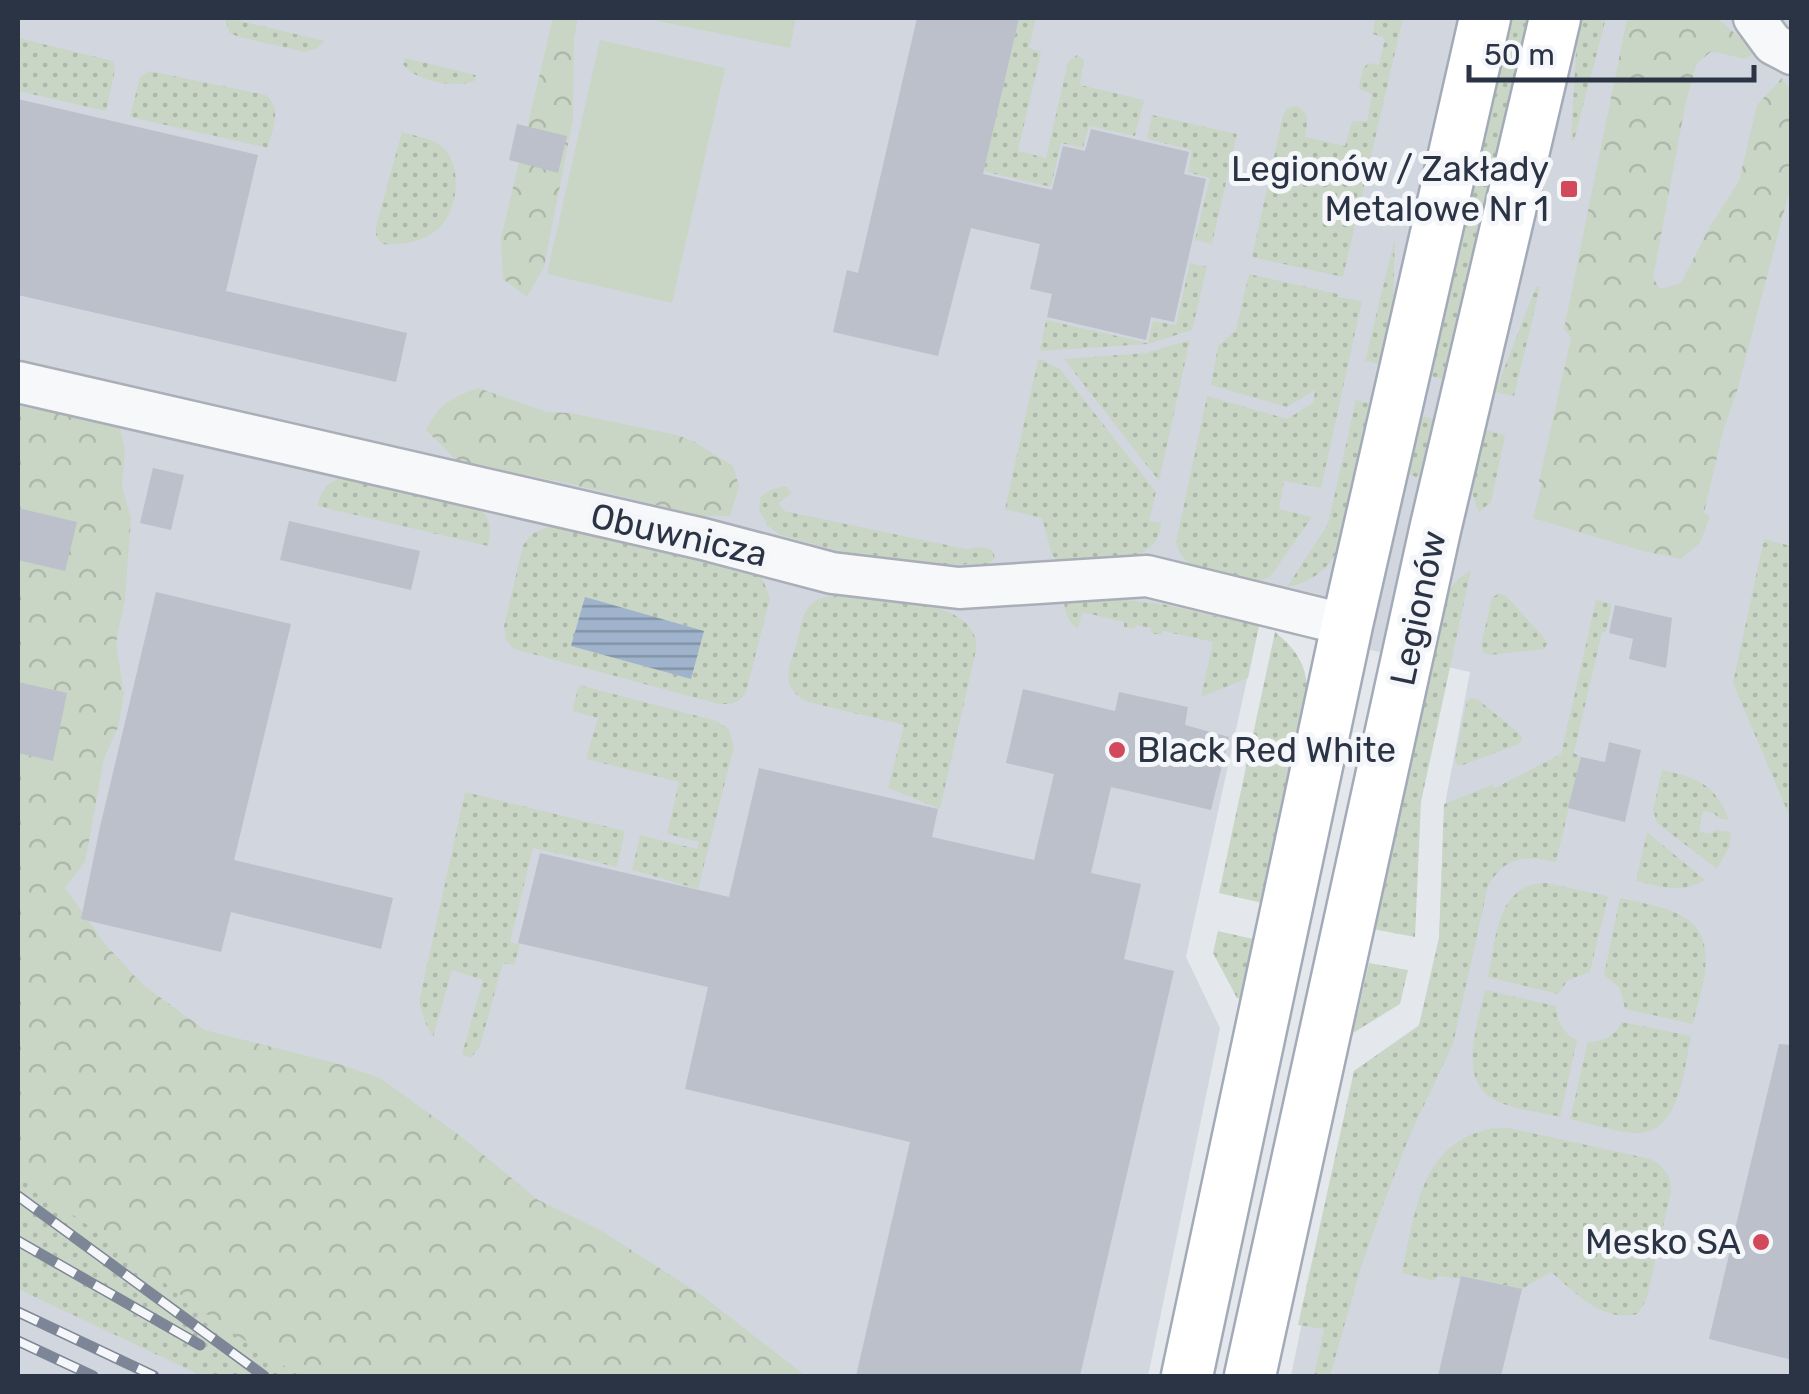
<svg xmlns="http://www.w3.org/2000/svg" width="1809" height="1394" viewBox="0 0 1809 1394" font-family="Rubik,sans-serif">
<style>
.built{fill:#d2d6de}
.grass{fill:url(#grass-dots)}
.forest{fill:url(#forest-crowns)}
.pitch{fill:#c9d6c5}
.water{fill:url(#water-rules)}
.building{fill:#bbc0ca}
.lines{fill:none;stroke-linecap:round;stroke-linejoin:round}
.minor-casing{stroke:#a9aeb7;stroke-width:45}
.major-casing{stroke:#a3abb8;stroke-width:55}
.minor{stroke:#f7f8fa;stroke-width:40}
.major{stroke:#fff;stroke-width:50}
.rail-casing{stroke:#7d8696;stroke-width:11}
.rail{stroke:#f4f6f9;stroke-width:8;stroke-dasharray:22;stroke-linecap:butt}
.poi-dot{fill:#d1495b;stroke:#f4f6f9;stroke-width:4}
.labels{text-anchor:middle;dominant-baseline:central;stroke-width:10;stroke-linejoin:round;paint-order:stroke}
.poi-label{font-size:35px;fill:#2b3445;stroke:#f4f6f9;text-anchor:end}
.street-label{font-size:35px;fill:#2b3445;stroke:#f4f6f9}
</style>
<defs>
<pattern id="grass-dots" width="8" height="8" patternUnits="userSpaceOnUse" patternTransform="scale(2.5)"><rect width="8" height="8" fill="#c9d6c5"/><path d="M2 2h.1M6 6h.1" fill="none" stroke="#adb8ab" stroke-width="1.8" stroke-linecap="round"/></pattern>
<pattern id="forest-crowns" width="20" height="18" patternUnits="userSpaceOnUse" patternTransform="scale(2.5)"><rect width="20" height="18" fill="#c9d6c5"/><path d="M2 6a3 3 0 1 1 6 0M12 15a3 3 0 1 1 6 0" fill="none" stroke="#adb8ab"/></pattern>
<pattern id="water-rules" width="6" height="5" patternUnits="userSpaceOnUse" patternTransform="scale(2.5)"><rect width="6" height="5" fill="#9fb4cc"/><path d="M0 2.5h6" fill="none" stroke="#8293a7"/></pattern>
</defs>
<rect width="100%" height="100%" fill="#e4e7ec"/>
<path class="built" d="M 18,18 L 1791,18 L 1791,1376 L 1291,1376 L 1354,1071 L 1419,1025 L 1439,938 L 1446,799 L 1470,672 L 1259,625 L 1186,957 L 1220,1028 L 1148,1376 L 18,1376 Z"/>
<g class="grass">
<path d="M 225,18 L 227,18 L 325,41 L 317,48 L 305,52 L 236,36 L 229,32 Z"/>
<path d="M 1019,18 L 1036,18 L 1029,48 L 1041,52 L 1018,151 L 1046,158 L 1068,62 L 1077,55 L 1084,60 L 1080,85 L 1144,100 L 1135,136 L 1089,126 L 1083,148 L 1061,143 L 1051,187 L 983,171 Z"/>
<path d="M 1375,18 L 1403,18 L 1343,277 L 1252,257 L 1283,115 L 1287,108 L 1296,106 C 1311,113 1307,123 1305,137 L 1345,146 L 1352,121 L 1367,121 L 1372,94 L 1361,90 L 1359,87 L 1363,68 L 1369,63 L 1379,65 L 1385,38 L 1373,34 Z"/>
<path d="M 1508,18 L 1530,18 L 1446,380 L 1424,374 Z"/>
<path d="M 1578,18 L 1606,18 L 1574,140 L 1571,140 Z"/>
<path d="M 18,38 L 113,61 L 115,70 L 106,111 L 18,91 Z"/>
<path d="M 405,58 L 475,75 L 476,75 L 474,81 C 456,89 414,81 403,64 Z"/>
<path d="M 149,71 L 266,95 C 283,108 272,130 268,148 L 130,117 L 140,77 Z"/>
<path d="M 1152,115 L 1237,134 L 1212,244 L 1195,240 L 1210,178 L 1188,172 L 1192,150 L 1147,139 Z"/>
<path d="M 402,132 C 414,136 431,138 440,145 C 463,162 459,207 441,226 C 426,242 403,245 382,244 L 376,235 L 376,226 Z"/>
<path d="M 1395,238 L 1392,332 L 1384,365 L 1365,361 Z"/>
<path d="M 1190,263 L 1207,267 L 1192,330 L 1148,344 L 1040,351 L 1046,320 L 1148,343 L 1153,321 L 1176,325 Z"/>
<path d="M 1249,274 L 1338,294 L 1338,297 L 1362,301 L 1321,488 L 1284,481 L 1279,509 L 1312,517 L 1272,574 L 1268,578 L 1255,582 L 1192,567 L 1180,554 L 1176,542 L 1207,396 L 1287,419 L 1313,403 L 1315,390 L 1287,407 L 1211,385 L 1218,346 L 1236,330 Z"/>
<path d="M 1536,287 L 1540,287 L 1514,396 L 1495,392 Z"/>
<path d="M 1190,340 L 1159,481 L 1064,359 L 1146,353 Z"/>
<path d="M 1038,360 L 1042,360 L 1060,369 L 1156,492 L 1149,521 L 1161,523 C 1158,554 1135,557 1109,559 C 1093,561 1077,562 1061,564 L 1052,555 L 1042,518 L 1005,509 Z"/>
<path d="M 1356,400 L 1375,405 L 1358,477 L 1354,479 L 1352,484 L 1355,489 C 1345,533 1340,577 1287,587 L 1328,524 Z"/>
<path d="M 1416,415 L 1437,420 L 1423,474 L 1416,477 L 1405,472 Z"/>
<path d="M 1485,430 L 1505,435 L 1491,502 L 1479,512 C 1464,484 1477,459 1485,430 Z"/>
<path d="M 343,477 L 478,508 C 492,518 491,530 488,546 L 317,506 C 322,490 326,483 343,477 Z"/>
<path d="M 786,487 L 792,493 L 779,503 L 784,511 L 966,549 C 977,548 983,545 993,551 L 995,558 L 989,564 L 923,565 L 846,553 L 780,535 L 768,526 L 759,510 L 760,498 C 768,490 775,487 786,487 Z"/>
<path d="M 552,525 L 748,569 L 762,578 L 770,598 L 746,692 C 739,704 731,704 719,704 L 514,649 L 506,640 L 504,626 L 523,545 L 532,534 Z"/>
<path d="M 1764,539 L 1791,546 L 1791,820 L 1733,683 Z"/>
<path d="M 1471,570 L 1421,802 L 1415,937 L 1373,929 L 1419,726 L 1415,724 L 1444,600 C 1451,585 1458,578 1471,570 Z"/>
<path d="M 1499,593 L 1506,596 L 1545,639 L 1547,644 L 1544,649 L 1489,655 L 1483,653 L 1481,645 L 1492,598 Z"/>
<path d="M 837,596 C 872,599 982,597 976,650 L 940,809 L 888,788 L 904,725 L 808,702 C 776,686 791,664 798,639 C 800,629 802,616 808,608 C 815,598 825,596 837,596 Z"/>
<path d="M 1118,599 L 1162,604 L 1259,626 L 1248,678 L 1201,697 L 1213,642 L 1163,631 L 1162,635 L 1151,633 L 1151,628 L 1136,625 L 1135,629 L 1124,627 L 1124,622 L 1082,612 L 1078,629 C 1068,621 1065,613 1064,601 Z"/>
<path d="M 1596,600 L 1612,604 L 1606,632 L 1602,632 L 1574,753 L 1581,757 L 1556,862 C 1524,855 1506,856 1488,886 L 1453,1044 L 1409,1137 L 1379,1216 L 1361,1267 L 1330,1376 L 1314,1376 L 1324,1329 L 1298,1325 L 1354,1071 L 1419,1026 L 1439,938 L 1444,804 L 1492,785 L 1495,788 L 1561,754 Z"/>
<path d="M 1275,632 C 1309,659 1310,682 1305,721 L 1300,722 L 1262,903 L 1219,893 Z"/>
<path d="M 579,685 L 717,721 L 729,730 L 734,747 L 698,889 L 632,870 L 640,835 L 697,849 L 699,842 L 667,834 L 679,782 L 586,759 L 598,718 L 572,711 Z"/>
<path d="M 1471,698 L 1477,699 L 1519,733 L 1522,739 L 1519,744 L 1460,766 L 1456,764 L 1455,758 L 1467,701 Z"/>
<path d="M 1662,770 C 1698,778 1715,784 1729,820 L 1718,818 L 1714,813 L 1703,811 L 1699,831 L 1710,834 L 1715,830 L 1731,832 L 1729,847 L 1717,869 L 1657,823 L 1653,810 Z"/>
<path d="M 465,792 L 625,831 L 617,867 L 533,848 L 510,942 L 520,945 L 514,965 L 503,963 L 480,1046 L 471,1058 L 462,1054 L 483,980 L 452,970 L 433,1037 L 425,1022 L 419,1002 Z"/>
<path d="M 1647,832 L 1705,880 C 1681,894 1662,887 1636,881 Z"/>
<path d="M 1546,883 L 1608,896 L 1590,972 L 1568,980 L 1558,994 L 1488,977 C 1496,940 1496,883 1546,883 Z"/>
<path d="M 1620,898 C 1638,902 1657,905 1674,912 C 1724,932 1702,986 1693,1024 L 1625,1009 L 1620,988 L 1604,975 Z"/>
<path d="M 1218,931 L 1253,939 L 1242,999 L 1237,998 L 1213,953 Z"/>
<path d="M 1369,963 L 1408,970 L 1400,1004 L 1353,1033 Z"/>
<path d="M 1485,990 L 1556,1006 C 1556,1021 1563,1033 1577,1040 L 1560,1117 C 1540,1112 1515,1110 1497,1101 C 1455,1081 1478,1024 1485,990 Z"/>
<path d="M 1622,1022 L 1691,1036 C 1684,1067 1681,1130 1640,1133 C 1620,1134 1590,1123 1570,1119 L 1588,1042 C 1603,1042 1615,1036 1622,1022 Z"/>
<path d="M 18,1110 L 607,1376 L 202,1376 L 18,1289 Z"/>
<path d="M 1493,1128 L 1509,1128 L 1650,1159 C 1664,1166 1671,1176 1671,1192 L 1646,1301 L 1637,1314 C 1602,1323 1575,1292 1551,1272 L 1522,1289 L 1462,1276 L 1460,1279 L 1437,1276 L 1435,1281 L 1402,1273 C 1416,1211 1419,1143 1493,1128 Z"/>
</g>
<g class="forest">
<path d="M 553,18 L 578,18 L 574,39 L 573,119 L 544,267 L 527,297 L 503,279 L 501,238 Z"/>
<path d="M 1643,18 L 1717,18 L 1757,52 L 1744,59 L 1712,51 L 1697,63 L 1686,101 L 1653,278 L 1660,289 L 1681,283 L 1710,226 L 1739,181 L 1757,105 L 1782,78 L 1791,91 L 1792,181 L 1737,391 L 1723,431 L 1704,513 L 1710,516 L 1700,543 L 1681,559 L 1643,551 L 1533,518 L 1542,483 L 1539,482 L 1571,338 L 1564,329 L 1627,19 Z"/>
<path d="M 478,388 L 547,412 L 570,413 L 677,435 L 693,441 L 733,466 L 739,486 L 730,516 L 701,516 L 562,482 L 458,462 L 426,430 C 440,403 451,398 478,388 Z"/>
<path d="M 18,406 L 94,420 L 120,428 L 125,451 L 122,486 L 131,518 L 125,599 L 116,643 L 124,695 L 118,727 L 104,759 L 85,862 L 65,888 L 105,944 L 143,985 L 205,1030 L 339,1064 L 380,1078 L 463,1138 L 538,1200 L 600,1230 L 700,1294 L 806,1376 L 300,1376 L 224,1327 L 82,1221 L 18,1177 Z"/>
</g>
<g class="pitch">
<path d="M 644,18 L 796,18 L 790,48 Z"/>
<path d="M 600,40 L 725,68 L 672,303 L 547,274 Z"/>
</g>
<path class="water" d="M 585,597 L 704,631 L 691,679 L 571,646 Z"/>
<g class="building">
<path d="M 917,18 L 1019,18 L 983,174 L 1052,190 L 1063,146 L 1085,151 L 1091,129 L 1189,152 L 1184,174 L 1206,179 L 1174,322 L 1151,317 L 1146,340 L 1047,317 L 1052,294 L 1030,289 L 1040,244 L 971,228 L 938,356 L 833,332 L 847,270 L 858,273 Z"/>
<path d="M 18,99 L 258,155 L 226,291 L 407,333 L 396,382 L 18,295 Z"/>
<path d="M 517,124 L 567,136 L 558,173 L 509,160 Z"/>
<path d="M 153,468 L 184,475 L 171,530 L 140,523 Z"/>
<path d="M 18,508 L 77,522 L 65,571 L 18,560 Z"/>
<path d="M 289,521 L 420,551 L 411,590 L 280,560 Z"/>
<path d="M 156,592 L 291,624 L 234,860 L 393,898 L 381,949 L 231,912 L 221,952 L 81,919 L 100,827 Z"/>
<path d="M 1615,605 L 1672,618 L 1666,668 L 1629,659 L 1633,639 L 1609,633 Z"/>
<path d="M 18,682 L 67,693 L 53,761 L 18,753 Z"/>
<path d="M 1023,689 L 1115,711 L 1119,692 L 1188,707 L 1185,725 L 1229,737 L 1211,810 L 1111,787 L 1091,873 L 1141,884 L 1124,959 L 1174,971 L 1080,1376 L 856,1376 L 910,1142 L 685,1089 L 708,987 L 518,943 L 540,853 L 729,897 L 759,768 L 938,809 L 932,837 L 1034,860 L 1054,774 L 1006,763 Z"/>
<path d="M 1609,742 L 1641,750 L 1625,822 L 1568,808 L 1581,757 L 1605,762 Z"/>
<path d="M 1779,1044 L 1792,1045 L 1792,1360 L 1709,1339 Z"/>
<path d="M 1461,1276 L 1522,1289 L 1501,1376 L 1438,1376 Z"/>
</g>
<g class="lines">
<defs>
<g id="minor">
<path d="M 1754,18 L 1773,44 L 1792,54"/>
<path d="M 18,382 L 703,539 L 832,573 L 959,588 L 1147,576 L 1347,625"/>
</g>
<g id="major">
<path d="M 1187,1376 L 1347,625 L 1485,18"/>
<path d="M 1250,1376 L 1435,530 L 1555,18"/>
</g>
</defs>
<use href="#minor" class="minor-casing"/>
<use href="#major" class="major-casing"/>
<use href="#minor" class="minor"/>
<use href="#major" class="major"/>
<defs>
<g id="rail">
<path d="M 18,1196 L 264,1376"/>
<path d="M 18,1241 L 200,1345"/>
<path d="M 18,1312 L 154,1376"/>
<path d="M 18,1341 L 93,1376"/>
</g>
</defs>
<use href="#rail" class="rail-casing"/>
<use href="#rail" class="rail"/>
</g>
<g class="poi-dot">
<rect x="1559" y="179" width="20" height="20" rx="5"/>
<circle cx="1117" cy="750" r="10"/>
<circle cx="1761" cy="1242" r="10"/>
</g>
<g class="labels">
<g class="poi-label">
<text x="1549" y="169">Legionów / Zakłady<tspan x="1549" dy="40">Metalowe Nr 1</tspan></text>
<text x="1137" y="750" text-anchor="start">Black Red White</text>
<text x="1741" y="1242">Mesko SA</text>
</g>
<g class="street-label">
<text transform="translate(679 535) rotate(13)">Obuwnicza</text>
<text transform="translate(1418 608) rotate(-78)">Legionów</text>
</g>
</g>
<rect width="1809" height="1394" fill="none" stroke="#2b3445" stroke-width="40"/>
<path d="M1469 65v15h285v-15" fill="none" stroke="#2b3445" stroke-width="5"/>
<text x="1484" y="65" font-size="30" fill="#2b3445" stroke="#f4f6f9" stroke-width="8" paint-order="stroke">50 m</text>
</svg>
